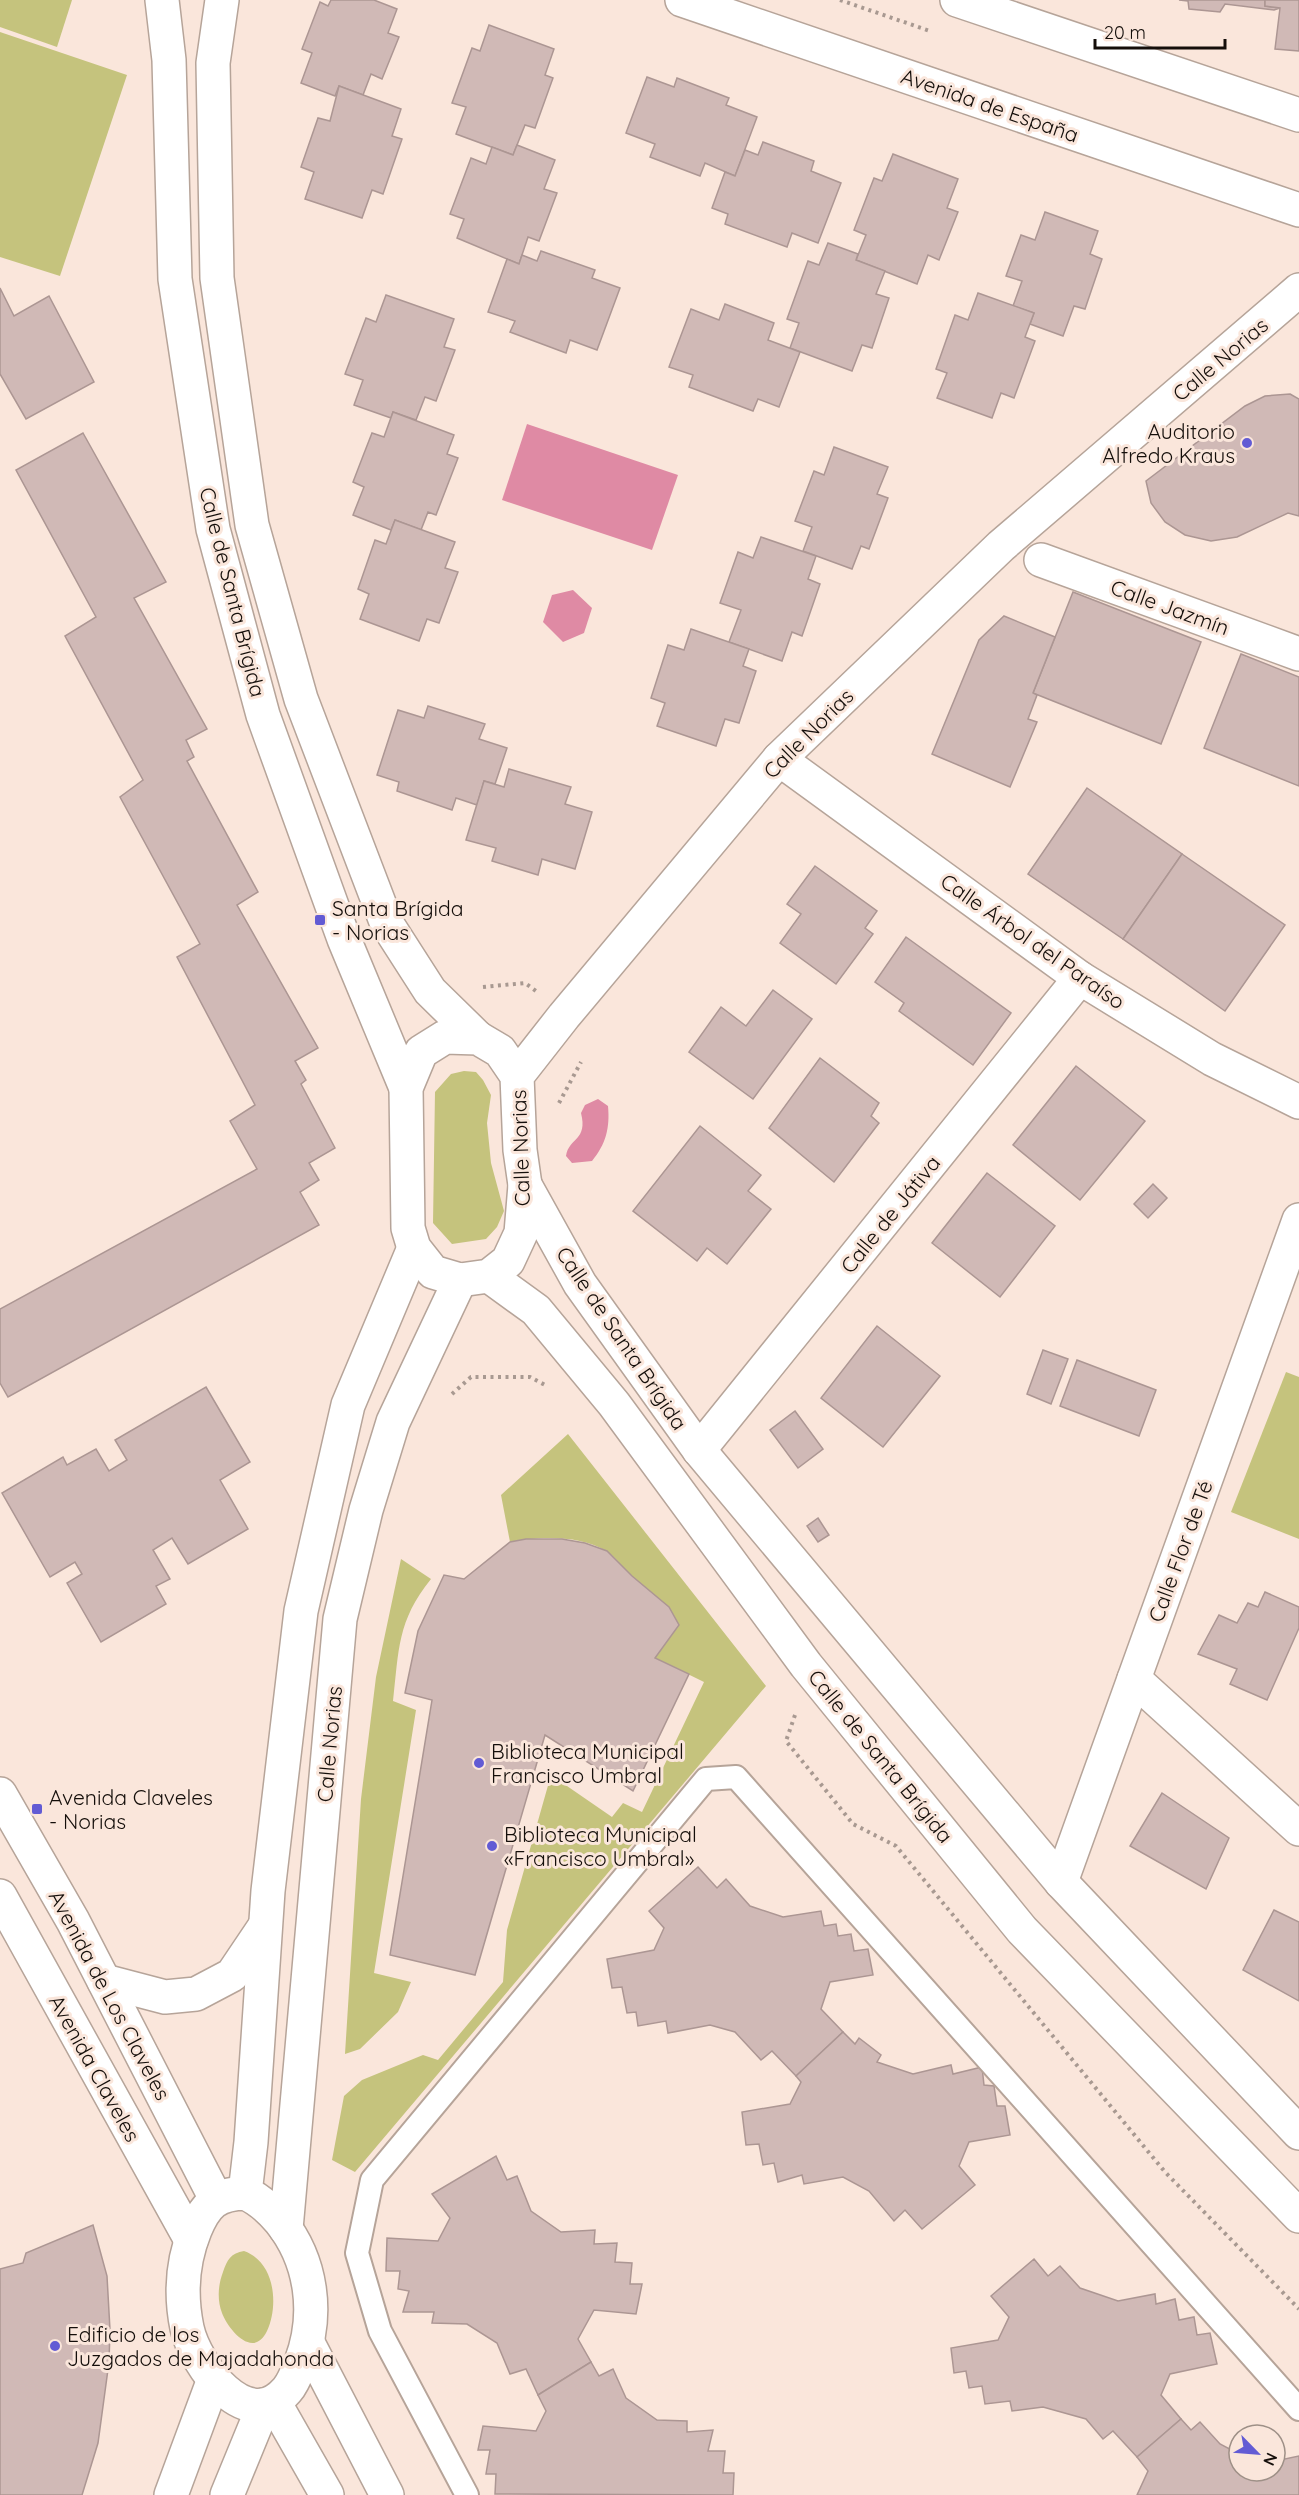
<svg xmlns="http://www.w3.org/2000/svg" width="1299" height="2495" viewBox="0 0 1299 2495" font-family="Quicksand,sans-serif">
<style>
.green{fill:#c5c37d}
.water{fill:#df8aa4}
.building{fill:#d0b9b6;stroke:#ac9693;stroke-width:1.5}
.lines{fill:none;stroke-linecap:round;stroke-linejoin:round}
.lane-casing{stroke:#b6a499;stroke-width:26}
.street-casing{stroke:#b6a499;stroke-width:36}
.secondary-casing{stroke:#b6a499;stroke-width:36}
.path{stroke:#a89991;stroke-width:4;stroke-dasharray:3 4.5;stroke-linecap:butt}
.lane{stroke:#fff;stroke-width:22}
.street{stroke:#fff;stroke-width:33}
.secondary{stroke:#fff;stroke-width:33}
.poi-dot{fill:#625bd4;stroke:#fae6db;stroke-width:2}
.labels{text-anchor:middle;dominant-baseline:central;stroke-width:6;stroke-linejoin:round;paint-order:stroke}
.street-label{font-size:21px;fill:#140e0a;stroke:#fae6db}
.poi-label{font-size:21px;fill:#140e0a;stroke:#fae6db;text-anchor:start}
</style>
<rect width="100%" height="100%" fill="#fae6db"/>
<g class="green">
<path d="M 0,0 L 72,0 L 57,47 L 0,27 Z"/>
<path d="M 0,32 L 127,75 L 60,276 L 0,257 Z"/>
<path d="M 464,1071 L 476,1072 L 483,1080 L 491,1095 L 487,1123 L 491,1163 L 504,1211 L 497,1227 L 486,1239 L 452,1244 L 433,1223 L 435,1092 L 451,1074 Z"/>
<path d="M 1286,1372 L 1299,1377 L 1299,1539 L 1231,1512 Z"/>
<path d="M 568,1434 L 766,1686 L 355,2172 L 332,2160 L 344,2096 L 362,2080 L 423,2055 L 438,2060 L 503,1982 L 507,1930 L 551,1775 L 612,1817 L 623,1803 L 642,1812 L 704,1682 L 655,1658 L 669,1607 C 656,1596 642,1586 629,1574 C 622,1567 615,1556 606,1551 C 581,1535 538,1536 510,1542 L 501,1495 Z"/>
<path d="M 401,1559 L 431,1579 C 397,1621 399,1650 393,1701 L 416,1710 L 374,1973 L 411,1982 L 398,2012 L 360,2049 L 345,2054 L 361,1799 L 376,1677 Z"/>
<path d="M 244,2251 C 275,2262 279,2305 267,2331 C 253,2360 228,2329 222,2313 C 217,2300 218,2285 223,2272 C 227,2260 231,2253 244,2251 Z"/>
</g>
<g class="water">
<path d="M 527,424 L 678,475 L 652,550 L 502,500 Z"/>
<path d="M 573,590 L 592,608 L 584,633 L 563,642 L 543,622 L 552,595 Z"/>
<path d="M 598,1099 L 608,1106 C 610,1128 606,1144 592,1161 L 572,1163 L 566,1156 C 569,1137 588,1141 581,1113 L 585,1105 Z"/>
</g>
<g class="building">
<path d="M 331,0 L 374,0 L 397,9 L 388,33 L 399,37 L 382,79 L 371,74 L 363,95 L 339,86 L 335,96 L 301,83 L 312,53 L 302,49 L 320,2 L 328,6 Z"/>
<path d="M 1179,0 L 1265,0 L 1265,6 L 1280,8 L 1274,10 L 1225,4 L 1220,12 L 1189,9 L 1188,1 Z"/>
<path d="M 1265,0 L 1299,0 L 1299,51 L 1275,49 L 1280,8 L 1265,6 Z"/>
<path d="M 489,25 L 554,49 L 545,75 L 553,78 L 535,128 L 525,125 L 513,155 L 456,134 L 466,107 L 452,103 L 472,48 L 480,51 Z"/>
<path d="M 647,77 L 674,87 L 677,78 L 729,98 L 726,105 L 757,117 L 735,176 L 705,163 L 700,176 L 650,157 L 655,144 L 626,133 Z"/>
<path d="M 339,86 L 401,109 L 392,136 L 402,139 L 383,194 L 372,190 L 362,218 L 305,199 L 314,172 L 301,167 L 318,118 L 330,121 Z"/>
<path d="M 763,142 L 814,161 L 811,171 L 841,183 L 818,243 L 792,233 L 787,247 L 725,224 L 728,214 L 712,208 L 725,172 L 735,176 L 745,150 L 758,155 Z"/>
<path d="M 517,145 L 555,160 L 544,189 L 557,193 L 539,241 L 528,237 L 519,264 L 457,238 L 464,219 L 450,214 L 471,158 L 486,164 L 492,147 L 513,155 Z"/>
<path d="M 893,154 L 958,179 L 947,208 L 958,212 L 939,260 L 928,255 L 917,284 L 856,260 L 866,235 L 854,230 L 874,178 L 882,181 Z"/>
<path d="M 1045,212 L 1098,231 L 1090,254 L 1102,259 L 1085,309 L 1074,306 L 1063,336 L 1030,324 L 1034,313 L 1013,306 L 1022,281 L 1006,276 L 1021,235 L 1035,240 Z"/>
<path d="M 828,243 L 858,254 L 856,260 L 885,271 L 876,294 L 889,298 L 872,348 L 862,345 L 852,371 L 790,348 L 799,323 L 787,319 L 808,261 L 819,265 Z"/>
<path d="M 541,251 L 595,270 L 592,278 L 620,288 L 597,350 L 570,340 L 566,353 L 510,332 L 515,321 L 488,312 L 507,259 L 519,264 L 522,255 L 537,261 Z"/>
<path d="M 0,288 L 14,316 L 49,296 L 94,382 L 26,419 L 0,374 Z"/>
<path d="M 978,293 L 1034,313 L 1025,337 L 1035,341 L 1014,398 L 1001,393 L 992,418 L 937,398 L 947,373 L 936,369 L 955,315 L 968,320 Z"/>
<path d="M 386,295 L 454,319 L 444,347 L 455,350 L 436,401 L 425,397 L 416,420 L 393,412 L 391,418 L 354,405 L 363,380 L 345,374 L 366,318 L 376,322 Z"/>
<path d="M 725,304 L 774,323 L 768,340 L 800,352 L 779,407 L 758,399 L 753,411 L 689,387 L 693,375 L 669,367 L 691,309 L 719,320 Z"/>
<path d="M 1290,394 L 1299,399 L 1299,516 L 1288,513 L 1237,537 L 1211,541 L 1185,535 L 1165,522 L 1151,503 L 1146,481 L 1245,406 L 1265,396 Z"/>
<path d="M 393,412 L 454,435 L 447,454 L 458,458 L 436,515 L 428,512 L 421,530 L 395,520 L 391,530 L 353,515 L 364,487 L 353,482 L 363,456 L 372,433 L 384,437 Z"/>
<path d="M 83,433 L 166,582 L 134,598 L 207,729 L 186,740 L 194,757 L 187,761 L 258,892 L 237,905 L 318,1048 L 295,1061 L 306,1080 L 301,1084 L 335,1148 L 309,1163 L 319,1180 L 300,1192 L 319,1225 L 8,1397 L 0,1383 L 0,1309 L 257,1169 L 230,1121 L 255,1105 L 177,957 L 200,944 L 120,797 L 143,780 L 65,636 L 96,617 L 16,470 Z"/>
<path d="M 834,447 L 888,467 L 877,494 L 888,498 L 869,549 L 861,546 L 852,569 L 803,551 L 812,527 L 795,521 L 814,471 L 824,475 Z"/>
<path d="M 395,520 L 455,542 L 445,568 L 458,572 L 439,623 L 427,619 L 419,641 L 360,619 L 369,594 L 358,589 L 375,540 L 386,544 Z"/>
<path d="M 761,537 L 816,556 L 808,579 L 820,584 L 802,636 L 792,632 L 782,661 L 729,642 L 741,610 L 720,603 L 738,552 L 753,558 Z"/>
<path d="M 1073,592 L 1201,642 L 1161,744 L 1033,693 Z"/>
<path d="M 1004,616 L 1055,637 L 1033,693 L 1037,695 L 1028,719 L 1037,722 L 1010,787 L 932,754 L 979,640 Z"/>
<path d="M 691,629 L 749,649 L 743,666 L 756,671 L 739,723 L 725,719 L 716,746 L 657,726 L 665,703 L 651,698 L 668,645 L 684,650 Z"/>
<path d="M 1241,654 L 1299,677 L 1299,786 L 1204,748 Z"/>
<path d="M 428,706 L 485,724 L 479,739 L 507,748 L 495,784 L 484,781 L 477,805 L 456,798 L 452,810 L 397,791 L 399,782 L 377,775 L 398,710 L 424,718 Z"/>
<path d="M 509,769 L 571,787 L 565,804 L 592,812 L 575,869 L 542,859 L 538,875 L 492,861 L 496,848 L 466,840 L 484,781 L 504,787 Z"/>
<path d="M 1087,788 L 1182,854 L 1123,939 L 1028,874 Z"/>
<path d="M 1182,854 L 1285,925 L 1225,1011 L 1123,939 Z"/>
<path d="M 815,866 L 877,911 L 865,928 L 873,934 L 836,984 L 780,943 L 801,914 L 787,904 Z"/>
<path d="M 906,937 L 1011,1013 L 973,1065 L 899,1011 L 904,1003 L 875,982 Z"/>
<path d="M 773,990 L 812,1019 L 753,1099 L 689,1052 L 721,1007 L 746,1026 Z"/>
<path d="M 820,1058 L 879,1103 L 871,1116 L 879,1123 L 834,1182 L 769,1128 Z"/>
<path d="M 1076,1066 L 1145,1121 L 1080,1200 L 1013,1145 Z"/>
<path d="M 700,1126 L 761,1175 L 748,1191 L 771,1209 L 727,1264 L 707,1248 L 697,1261 L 633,1211 Z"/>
<path d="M 987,1173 L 1055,1226 L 1000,1297 L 932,1243 Z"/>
<path d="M 1153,1184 L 1167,1198 L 1148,1218 L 1134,1204 Z"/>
<path d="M 877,1326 L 940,1376 L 883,1447 L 821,1398 Z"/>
<path d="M 1043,1350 L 1068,1359 L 1051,1404 L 1027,1394 Z"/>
<path d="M 1077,1360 L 1156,1390 L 1139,1436 L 1060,1406 Z"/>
<path d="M 206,1387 L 250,1462 L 220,1480 L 248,1529 L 188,1564 L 172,1538 L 153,1550 L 170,1579 L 156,1586 L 166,1604 L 101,1642 L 67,1583 L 82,1574 L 75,1562 L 50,1577 L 2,1493 L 63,1457 L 67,1465 L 96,1449 L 109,1471 L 127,1460 L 115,1440 Z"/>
<path d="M 795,1411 L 823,1449 L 798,1468 L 770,1430 Z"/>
<path d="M 818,1518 L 829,1535 L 818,1542 L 807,1526 Z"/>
<path d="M 526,1539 L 562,1539 L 585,1543 L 607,1551 L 632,1576 L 669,1607 L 679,1625 L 655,1658 L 689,1674 L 633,1791 L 545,1735 L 475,1975 L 390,1955 L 432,1700 L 405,1693 L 418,1631 L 444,1575 L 464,1579 L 510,1542 Z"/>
<path d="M 1265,1592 L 1299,1607 L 1299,1628 L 1267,1700 L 1230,1684 L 1237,1669 L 1198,1654 L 1219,1615 L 1237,1623 L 1248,1603 L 1258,1607 Z"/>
<path d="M 1162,1793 L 1229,1838 L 1206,1889 L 1130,1846 Z"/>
<path d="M 698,1867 L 717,1888 L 726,1879 L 750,1906 L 783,1917 L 821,1911 L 824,1926 L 836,1924 L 838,1936 L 851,1934 L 854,1951 L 868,1949 L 873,1975 L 830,1982 L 821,2009 L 843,2032 L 796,2076 L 772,2051 L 761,2060 L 735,2032 L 710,2025 L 668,2033 L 666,2021 L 638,2026 L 636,2012 L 627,2013 L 622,1987 L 612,1988 L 607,1959 L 654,1950 L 664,1928 L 649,1911 Z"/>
<path d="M 1274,1910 L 1299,1922 L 1299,2001 L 1243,1970 Z"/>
<path d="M 843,2032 L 855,2044 L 859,2038 L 881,2055 L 877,2062 L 913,2074 L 951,2065 L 953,2074 L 982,2067 L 984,2085 L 994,2086 L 997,2106 L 1005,2106 L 1010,2135 L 969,2142 L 959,2166 L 975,2185 L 922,2229 L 905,2210 L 894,2221 L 869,2191 L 843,2177 L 804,2184 L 802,2175 L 778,2182 L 774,2163 L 763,2165 L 759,2144 L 746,2145 L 742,2112 L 790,2104 L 801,2082 L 796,2076 Z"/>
<path d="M 496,2156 L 507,2180 L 517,2176 L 531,2211 L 561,2232 L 595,2230 L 594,2244 L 617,2243 L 615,2262 L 632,2263 L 630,2284 L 642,2284 L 636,2314 L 594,2310 L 578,2339 L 591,2362 L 538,2395 L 526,2369 L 510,2374 L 497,2343 L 467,2324 L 432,2323 L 434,2312 L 403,2312 L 409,2291 L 398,2289 L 400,2271 L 386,2271 L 387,2238 L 438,2241 L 450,2218 L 432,2194 Z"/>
<path d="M 93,2225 L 107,2276 L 110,2330 L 109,2362 L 98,2443 L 82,2495 L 0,2495 L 0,2269 L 23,2263 L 26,2253 Z"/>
<path d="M 1034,2259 L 1048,2276 L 1060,2266 L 1080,2288 L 1118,2301 L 1155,2294 L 1156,2304 L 1175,2299 L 1179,2320 L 1194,2317 L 1197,2335 L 1210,2333 L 1217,2364 L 1170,2374 L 1161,2395 L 1181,2419 L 1137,2457 L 1113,2431 L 1103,2439 L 1086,2419 L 1043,2407 L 1012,2411 L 1010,2401 L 985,2404 L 982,2386 L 969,2388 L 966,2371 L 954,2373 L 951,2348 L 998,2340 L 1009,2317 L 991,2296 Z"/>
<path d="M 591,2362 L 599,2376 L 613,2369 L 626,2398 L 657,2420 L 687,2421 L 687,2432 L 713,2430 L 708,2451 L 725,2451 L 723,2473 L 734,2473 L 733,2495 L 495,2494 L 496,2474 L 486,2474 L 490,2450 L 478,2450 L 483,2426 L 536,2431 L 546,2411 L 538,2395 Z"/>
<path d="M 1181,2419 L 1191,2430 L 1200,2422 L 1220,2444 L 1239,2454 L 1239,2471 L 1275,2471 L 1275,2461 L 1299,2456 L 1299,2495 L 1137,2495 L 1148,2471 L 1137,2457 Z"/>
</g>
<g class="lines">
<defs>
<path id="lane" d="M 467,2495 L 380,2331 L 357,2253 L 372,2180 L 706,1779 L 736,1777 L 1299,2409"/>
<g id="street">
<path d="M 162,0 L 169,60 L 175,279 L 213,529 L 263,715 L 344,939 L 406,1088"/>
<path d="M 222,0 L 213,63 L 217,278 L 252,525 L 301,699 L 387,924 L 430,991 L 478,1038"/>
<path d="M 1041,560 L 1299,654"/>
<path d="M 779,759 L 1080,978 L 1212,1059 L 1299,1102"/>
<path d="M 517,1076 L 500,1051 L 478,1038 L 445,1037 L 421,1052 L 406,1088 L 408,1228 L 414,1248 L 433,1272 L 460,1280 L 489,1276 L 508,1261 L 521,1233 L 525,1185 L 520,1150 L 517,1076 L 564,1016 L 779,759 L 1001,546 L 1299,290"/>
<path d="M 525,1185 L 580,1284 L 699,1450 L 1061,1882 L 1299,2133"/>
<path d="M 489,1276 L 536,1310 L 614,1404 L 806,1665 L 1022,1930 L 1299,2216"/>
<path d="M 699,1450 L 1080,978"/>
<path d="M 1134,1679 L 1299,1829"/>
<path d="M 0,1794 L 73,1921 L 216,2199"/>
<path d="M 1061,1882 L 1299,1220"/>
<path d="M 0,1896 L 191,2240"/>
<path d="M 104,1981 L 165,1997 L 196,1994 L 232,1975 L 265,1926"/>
<path d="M 245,2193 L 251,2142 L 268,1891 L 301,1611 L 348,1405 L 414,1248"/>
<path d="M 286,2229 L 340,1619 L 366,1510 L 393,1422 L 460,1280"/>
<path d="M 171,2495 L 214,2379"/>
<path d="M 227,2495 L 264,2405"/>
</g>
<g id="secondary">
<path d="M 682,0 L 1299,210"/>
<path d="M 957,0 L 1299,115"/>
<path d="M 245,2193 C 259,2199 270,2209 280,2221 C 312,2261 319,2314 301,2362 C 297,2372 294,2382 287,2390 C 247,2437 195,2365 187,2328 C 180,2294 182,2262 195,2230 C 206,2204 216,2194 245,2193 Z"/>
<path d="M 308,2343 L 387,2495"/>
<path d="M 274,2402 L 327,2495"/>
</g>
</defs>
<use href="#lane" class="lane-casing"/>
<use href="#street" class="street-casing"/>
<use href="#secondary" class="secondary-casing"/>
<g class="path">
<path d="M 840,0 L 930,31"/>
<path d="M 483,987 L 525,983 L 536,991"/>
<path d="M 559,1103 L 581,1062"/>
<path d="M 452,1394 L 471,1377 L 530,1377 L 545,1385"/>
<path d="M 795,1715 L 786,1741 L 853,1824 L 896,1846 L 1165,2172 L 1299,2309"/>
</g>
<use href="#lane" class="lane"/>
<use href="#street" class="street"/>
<use href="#secondary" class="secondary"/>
</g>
<g class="poi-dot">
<circle cx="1247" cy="443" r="6"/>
<rect x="314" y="914" width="12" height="12" rx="3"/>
<circle cx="479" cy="1763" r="6"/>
<rect x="31" y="1803" width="12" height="12" rx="3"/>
<circle cx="492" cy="1846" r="6"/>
<circle cx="55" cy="2346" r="6"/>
</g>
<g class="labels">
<g class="street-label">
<text transform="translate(990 105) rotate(19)">Avenida de España</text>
<text transform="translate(1220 359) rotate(-40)">Calle Norias</text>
<text transform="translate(233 592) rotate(76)">Calle de Santa Brígida</text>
<text transform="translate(1170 607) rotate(20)">Calle Jazmín</text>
<text transform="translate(808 733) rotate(-45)">Calle Norias</text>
<text transform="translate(1033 941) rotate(35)">Calle Árbol del Paraíso</text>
<text transform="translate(520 1148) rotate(-92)">Calle Norias</text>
<text transform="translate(890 1214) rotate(-51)">Calle de Játiva</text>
<text transform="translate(622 1338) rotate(56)">Calle de Santa Brígida</text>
<text transform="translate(1180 1551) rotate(-70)">Calle Flor de Té</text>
<text transform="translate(329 1744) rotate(-85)">Calle Norias</text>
<text transform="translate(881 1756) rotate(51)">Calle de Santa Brígida</text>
<text transform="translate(110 1995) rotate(62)">Avenida de Los Claveles</text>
<text transform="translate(95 2068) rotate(61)">Avenida Claveles</text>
</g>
<g class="poi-label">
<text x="1235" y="431" text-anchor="end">Auditorio<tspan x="1235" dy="24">Alfredo Kraus</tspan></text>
<text x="332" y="908">Santa Brígida<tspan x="332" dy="24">- Norias</tspan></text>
<text x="491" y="1751">Biblioteca Municipal<tspan x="491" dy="24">Francisco Umbral</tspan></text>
<text x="49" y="1797">Avenida Claveles<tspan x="49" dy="24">- Norias</tspan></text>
<text x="504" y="1834">Biblioteca Municipal<tspan x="504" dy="24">«Francisco Umbral»</tspan></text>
<text x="67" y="2334">Edificio de los<tspan x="67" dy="24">Juzgados de Majadahonda</tspan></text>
</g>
</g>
<g transform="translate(1257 2453) rotate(115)"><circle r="28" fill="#fae6db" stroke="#9e9087" stroke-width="1.5"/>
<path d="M0-4.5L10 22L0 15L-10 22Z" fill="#625bd4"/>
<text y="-9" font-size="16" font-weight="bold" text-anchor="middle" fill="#140e0a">N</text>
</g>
<path d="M1095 39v9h130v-9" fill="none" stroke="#140e0a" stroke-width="3"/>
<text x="1104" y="39" font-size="18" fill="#140e0a" stroke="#fae6db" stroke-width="4.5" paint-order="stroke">20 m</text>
</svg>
